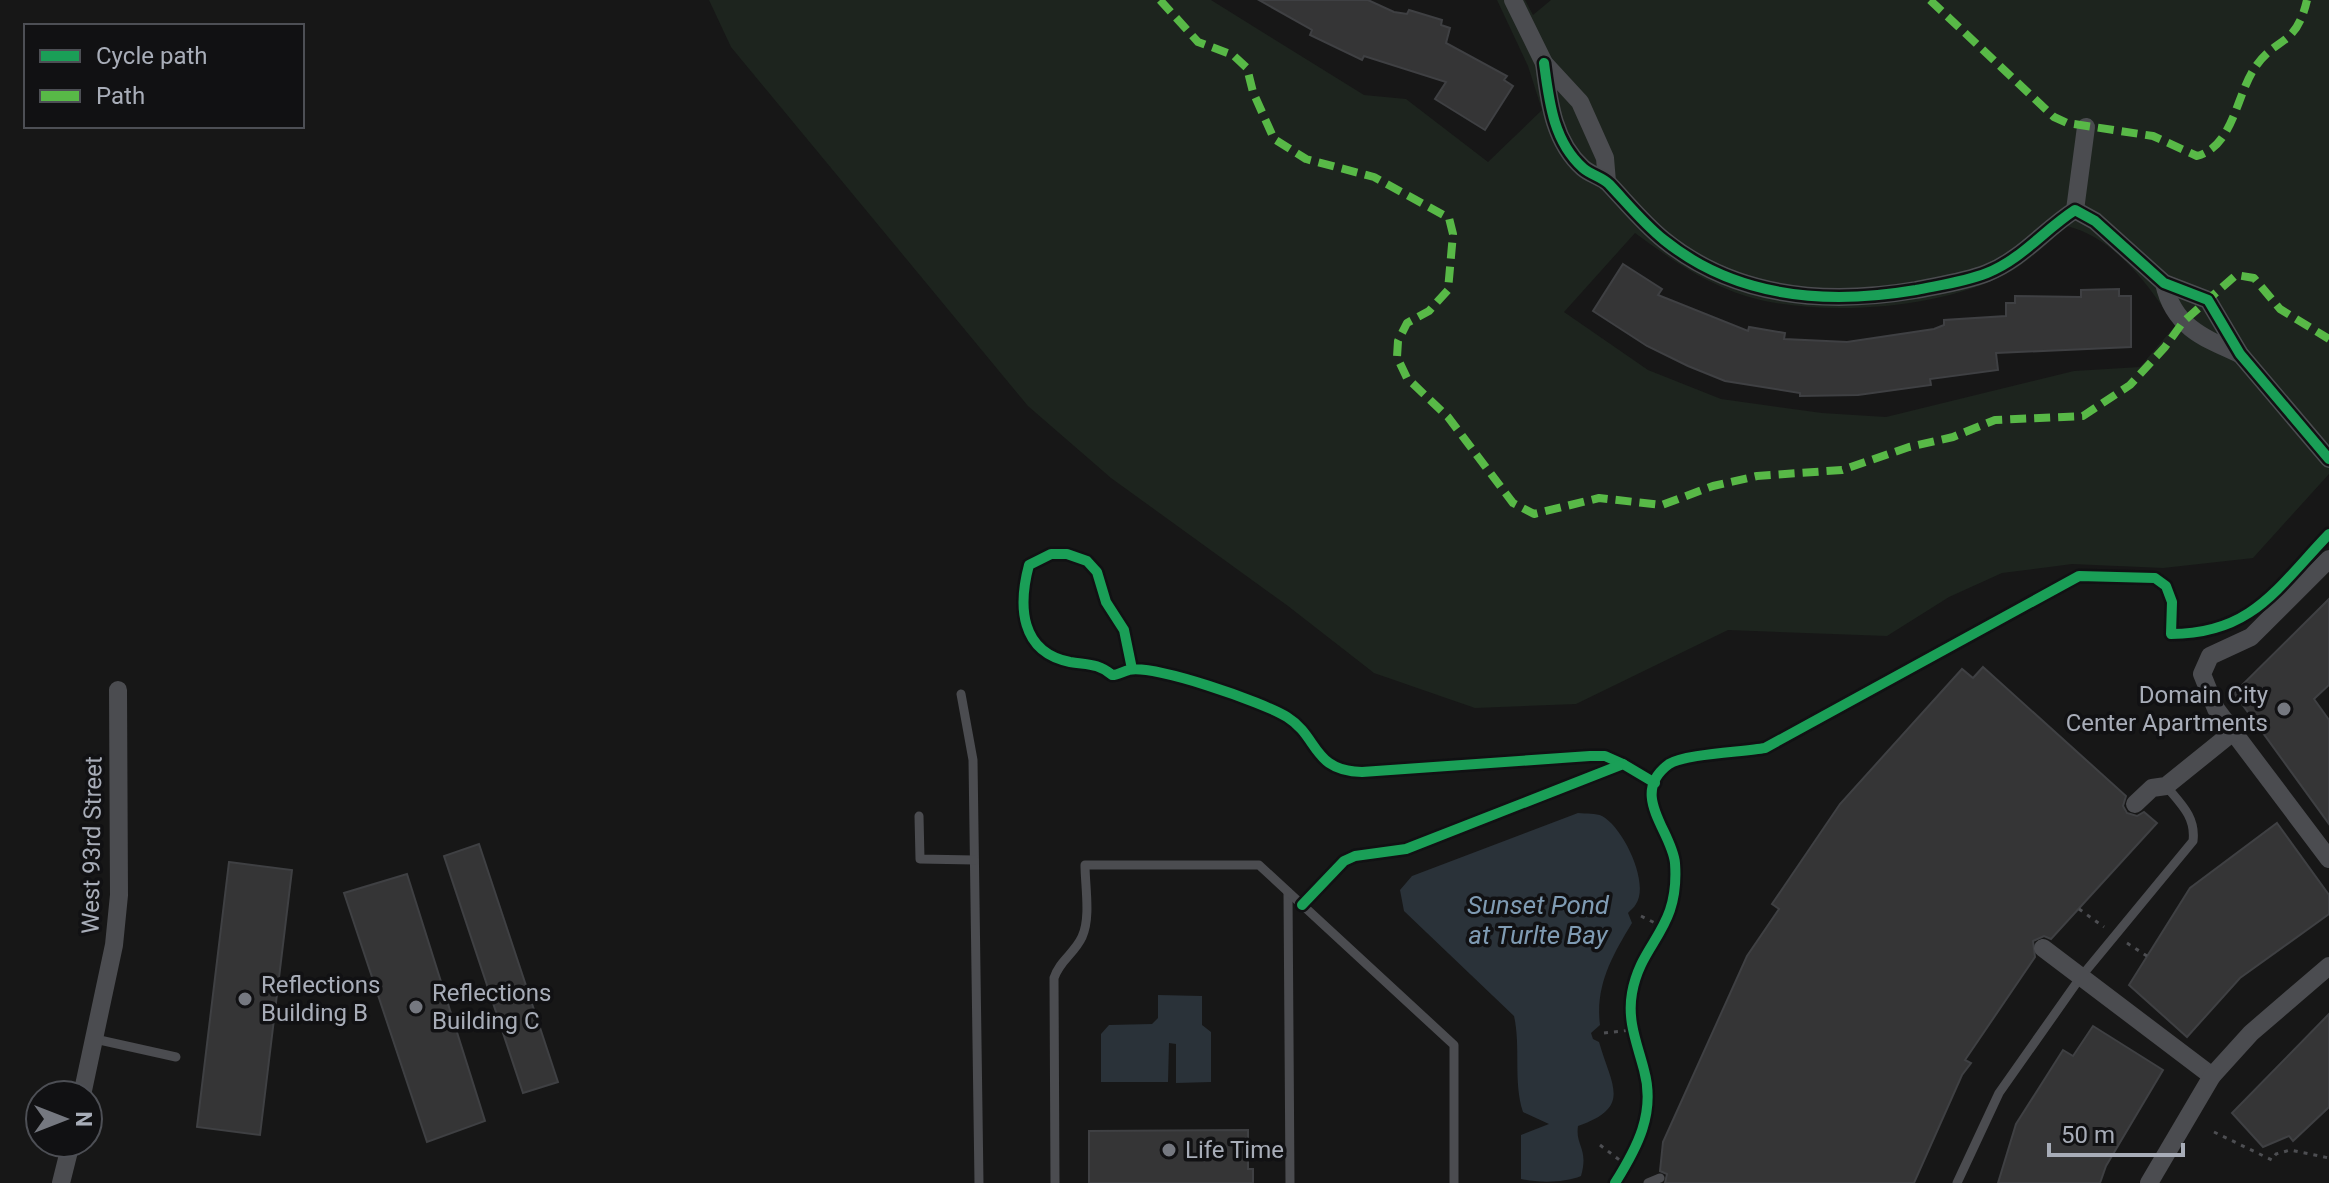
<svg xmlns="http://www.w3.org/2000/svg" width="2329" height="1183" viewBox="0 0 2329 1183" font-family="Roboto,sans-serif">
<style>
.green{fill:#1d241e;fill-rule:evenodd}
.water{fill:#2a3239}
.building{fill:#353536;stroke:#3f4043;stroke-width:2}
.lines{fill:none;stroke-linecap:round;stroke-linejoin:round}
.path{stroke:#4d4e52;stroke-width:3;stroke-dasharray:4 6;stroke-linecap:butt}
.lane{stroke:#4b4c50;stroke-width:9}
.street{stroke:#4b4c50;stroke-width:18}
.quiet{stroke:#58b947;stroke-width:8;stroke-dasharray:16 8;stroke-linecap:butt}
.cycleway-casing{stroke:#111113;stroke-width:15}
.cycleway{stroke:#1a9f57;stroke-width:10}
.poi-dot{fill:#757880;stroke:#111113;stroke-width:3}
.labels{text-anchor:middle;dominant-baseline:central;stroke-width:7;stroke-linejoin:round;paint-order:stroke}
.poi-label{font-size:24px;fill:#a8adb8;stroke:#111113;text-anchor:start}
.street-label{font-size:24px;fill:#a8adb8;stroke:#111113}
.water-label{font-size:26px;font-style:italic;fill:#7f9bb3;stroke:#111113}
</style>
<rect width="100%" height="100%" fill="#171717"/>
<path class="green" d="M 709,0 L 1211,0 L 1364,95 L 1406,99 L 1488,162 L 1542,110 L 1528,66 L 1497,0 L 1525,0 L 1533,15 L 1551,0 L 2329,0 L 2329,474 L 2253,558 L 2163,568 L 2072,564 L 2002,573 L 1949,597 L 1887,636 L 1728,630 L 1576,704 L 1475,708 L 1374,673 L 1288,606 L 1111,478 L 1028,406 L 731,47 ZM 2067,226 C 2115,238 2150,286 2175,326 L 2140,367 L 2074,371 L 1886,417 L 1822,413 L 1721,399 L 1648,370 L 1564,312 L 1635,233 C 1665,255 1694,276 1729,290 C 1800,320 1936,311 2004,275 C 2026,264 2048,243 2067,226 Z"/>
<g class="water">
<path d="M 1578,813 C 1586,814 1596,813 1602,816 C 1623,827 1650,883 1636,904 C 1634,908 1630,910 1628,913 L 1632,923 C 1612,956 1595,986 1600,1025 L 1591,1033 L 1593,1039 L 1599,1042 C 1612,1087 1632,1107 1578,1126 C 1575,1146 1589,1148 1581,1176 C 1564,1183 1539,1183 1521,1179 L 1521,1135 L 1549,1124 L 1523,1112 C 1513,1081 1521,1047 1514,1016 L 1404,911 L 1400,890 L 1412,876 Z"/>
<path d="M 1158,995 L 1202,996 L 1202,1025 L 1211,1032 L 1211,1082 L 1176,1083 L 1176,1044 L 1169,1043 L 1168,1082 L 1101,1082 L 1101,1034 L 1109,1025 L 1152,1024 L 1158,1018 Z"/>
</g>
<g class="building">
<path d="M 1259,0 L 1368,0 L 1394,12 L 1407,14 L 1409,10 L 1442,20 L 1441,25 L 1450,28 L 1446,43 L 1507,76 L 1504,80 L 1513,86 L 1485,130 L 1435,99 L 1446,82 L 1364,56 L 1362,60 L 1310,35 L 1312,30 Z"/>
<path d="M 1623,264 L 1662,289 L 1658,295 L 1748,331 L 1749,327 L 1785,333 L 1784,339 L 1847,342 L 1934,329 L 1944,325 L 1944,320 L 2006,316 L 2006,303 L 2015,303 L 2015,296 L 2081,297 L 2081,290 L 2119,289 L 2119,296 L 2131,296 L 2131,347 L 1996,353 L 1998,370 L 1930,379 L 1931,385 L 1858,395 L 1800,396 L 1800,393 L 1725,381 L 1688,366 L 1647,346 L 1593,311 Z"/>
<path d="M 2329,599 L 2329,685 L 2314,699 L 2329,720 L 2329,824 L 2234,693 Z"/>
<path d="M 1983,667 L 2126,796 L 2123,806 L 2127,813 L 2137,816 L 2144,812 L 2157,823 L 2051,939 L 2044,936 L 2033,941 L 2035,957 L 1965,1060 L 1971,1063 L 1962,1075 L 1914,1183 L 1665,1183 L 1667,1174 L 1660,1171 L 1663,1142 L 1747,956 L 1779,909 L 1772,904 L 1840,804 L 1962,669 L 1973,678 Z"/>
<path d="M 2277,823 L 2329,895 L 2329,914 L 2240,978 L 2187,1037 L 2129,985 L 2190,888 Z"/>
<path d="M 479,844 L 558,1082 L 523,1093 L 444,856 Z"/>
<path d="M 229,862 L 292,870 L 260,1135 L 197,1127 Z"/>
<path d="M 407,874 L 485,1121 L 427,1142 L 344,893 Z"/>
<path d="M 2329,1014 L 2329,1107 L 2293,1141 L 2289,1136 L 2263,1147 L 2232,1113 Z"/>
<path d="M 2093,1026 L 2163,1070 L 2106,1166 L 2100,1183 L 1998,1183 L 2016,1124 L 2063,1050 L 2073,1056 Z"/>
<path d="M 1248,1130 L 1248,1169 L 1253,1169 L 1253,1183 L 1089,1183 L 1089,1131 Z"/>
</g>
<g class="lines">
<g class="path">
<path d="M 2079,909 L 2104,927"/>
<path d="M 1641,916 L 1665,928"/>
<path d="M 2127,943 L 2147,956"/>
<path d="M 1604,1033 L 1632,1030"/>
<path d="M 2214,1132 L 2272,1160 L 2276,1154 L 2290,1150 L 2329,1158"/>
<path d="M 1600,1145 L 1626,1165"/>
</g>
<g class="lane">
<path d="M 961,694 L 973,760 L 979,1183"/>
<path d="M 919,816 L 920,859 L 974,860"/>
<path d="M 1288,892 L 1290,1183"/>
<path d="M 95,1039 L 176,1057"/>
<path d="M 1055,1183 L 1054,978 C 1060,960 1074,954 1082,937 C 1091,918 1085,886 1085,865 L 1259,865 L 1454,1045 L 1454,1183"/>
<path d="M 1648,1183 L 1660,1178"/>
<path d="M 1957,1183 L 1999,1093 L 2080,978 L 2193,841 C 2196,817 2181,804 2166,786"/>
</g>
<g class="street">
<path d="M 1513,0 L 1544,63 L 1580,102 L 1605,158 L 1607,182"/>
<path d="M 1544,63 C 1549,101 1553,141 1583,168 C 1591,175 1602,177 1609,184 C 1627,203 1643,223 1664,240 C 1737,299 1828,305 1916,290 C 1940,285 1964,282 1987,273 C 2022,259 2044,230 2075,210 L 2095,221 L 2164,283 L 2208,300 L 2240,354 L 2329,459"/>
<path d="M 2075,210 L 2086,127"/>
<path d="M 2164,283 C 2173,326 2203,338 2240,354"/>
<path d="M 2329,559 L 2251,637 L 2210,656 L 2202,674 L 2216,709 L 2329,859"/>
<path d="M 2135,804 L 2152,788 L 2166,786 L 2233,732"/>
<path d="M 2043,948 L 2212,1076"/>
<path d="M 82,1095 L 114,945 L 119,895 L 118,690"/>
<path d="M 61,1183 L 71,1143"/>
<path d="M 2149,1183 L 2212,1076 L 2251,1033 L 2329,966"/>
</g>
<g class="quiet">
<path d="M 1160,0 L 1198,42 L 1233,55 L 1247,68 L 1253,92 L 1274,139 L 1306,159 L 1374,177 L 1449,218 L 1453,234 L 1448,290 L 1429,311 L 1407,323 L 1398,341 L 1397,357 L 1407,378 L 1448,417 L 1513,503 L 1534,514 L 1599,498 L 1662,505 L 1713,486 L 1757,476 L 1842,470 L 1909,447 L 1953,437 L 1995,420 L 2083,416 L 2130,385 L 2165,347 L 2183,322 L 2236,275 L 2254,278 L 2280,309 L 2329,339"/>
<path d="M 1930,0 L 2054,117 L 2067,123 L 2153,136 L 2197,156 C 2234,146 2236,94 2256,66 C 2277,36 2296,47 2307,0"/>
</g>
<defs>
<g id="cycleway">
<path d="M 1544,63 C 1549,101 1553,141 1583,168 C 1591,175 1602,177 1609,184 C 1627,203 1643,223 1664,240 C 1737,299 1828,305 1916,290 C 1940,285 1964,282 1987,273 C 2022,259 2044,230 2075,210 L 2095,221 L 2164,283 L 2208,300 L 2240,354 L 2329,459"/>
<path d="M 1132,669 L 1124,630 L 1106,602 L 1097,572 L 1087,561 L 1067,554 L 1051,554 L 1029,565 C 1018,606 1020,652 1070,662 C 1087,665 1098,663 1112,675 C 1119,675 1123,671 1129,670 C 1153,664 1263,702 1287,717 C 1319,737 1312,771 1362,772 L 1590,756 L 1605,756 L 1623,764"/>
<path d="M 1302,905 L 1344,861 L 1355,856 L 1406,849 L 1623,764 L 1655,783"/>
<path d="M 1615,1183 C 1637,1148 1656,1113 1644,1070 C 1637,1043 1627,1021 1632,993 C 1641,941 1680,931 1675,863 C 1672,831 1628,794 1669,764 C 1684,754 1743,752 1765,748 L 2079,576 L 2155,578 L 2166,586 L 2172,602 L 2171,634 C 2252,634 2277,588 2329,534"/>
</g>
</defs>
<use href="#cycleway" class="cycleway-casing"/>
<use href="#cycleway" class="cycleway"/>
</g>
<g class="poi-dot">
<circle cx="2284" cy="709" r="8"/>
<circle cx="245" cy="999" r="8"/>
<circle cx="416" cy="1007" r="8"/>
<circle cx="1169" cy="1150" r="8"/>
</g>
<g class="labels">
<g class="poi-label">
<text x="2268" y="695" text-anchor="end">Domain City<tspan x="2268" dy="28">Center Apartments</tspan></text>
<text x="261" y="985">Reflections<tspan x="261" dy="28">Building B</tspan></text>
<text x="432" y="993">Reflections<tspan x="432" dy="28">Building C</tspan></text>
<text x="1185" y="1150">Life Time</text>
</g>
<g class="street-label">
<text transform="translate(92 845) rotate(-89)">West 93rd Street</text>
</g>
<g class="water-label">
<text x="1538" y="905">Sunset Pond<tspan x="1538" dy="30">at Turlte Bay</tspan></text>
</g>
</g>
<rect x="24" y="24" width="280" height="104" fill="#111113" stroke="#4d4f55" stroke-width="2"/>
<rect x="40" y="50" width="40" height="12" fill="#1a9f57" stroke="#4d4f55" stroke-width="2"/>
<text x="96" y="64" font-size="24" fill="#a8adb8">Cycle path</text>
<rect x="40" y="90" width="40" height="12" fill="#58b947" stroke="#4d4f55" stroke-width="2"/>
<text x="96" y="104" font-size="24" fill="#a8adb8">Path</text>
<g transform="translate(64 1119) rotate(90)"><circle r="38" fill="#111113" stroke="#4d4f55" stroke-width="2"/>
<path d="M0-6L14 30L0 20L-14 30Z" fill="#757880"/>
<text y="-12" font-size="22" font-weight="bold" text-anchor="middle" fill="#a8adb8">N</text>
</g>
<path d="M2049 1143v12h134v-12" fill="none" stroke="#a8adb8" stroke-width="4"/>
<text x="2061" y="1143" font-size="24" fill="#a8adb8" stroke="#111113" stroke-width="6" paint-order="stroke">50 m</text>
</svg>
